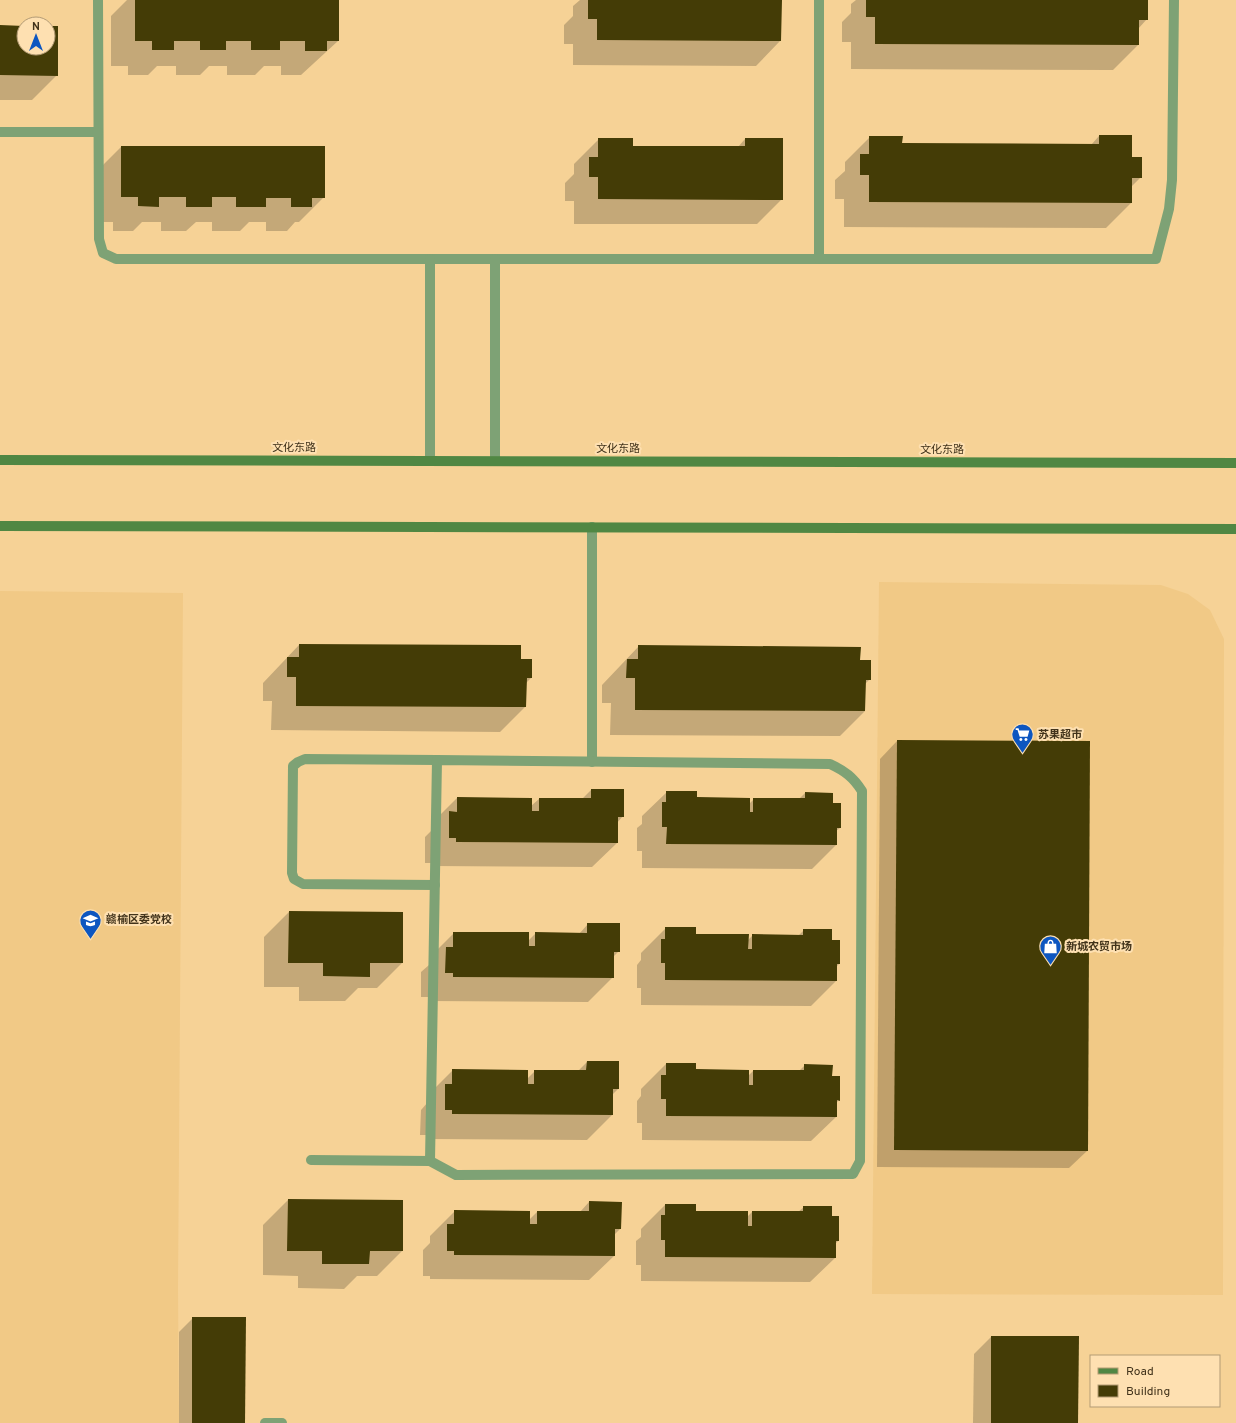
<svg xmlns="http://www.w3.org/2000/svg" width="1236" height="1423" viewBox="0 0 1236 1423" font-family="Overpass,'Noto Sans SC',sans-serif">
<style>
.built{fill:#f1c986}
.shadow{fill:#0003}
.building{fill:#443c06}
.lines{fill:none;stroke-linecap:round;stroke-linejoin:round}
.lane{stroke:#7ea275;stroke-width:10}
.secondary{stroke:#508743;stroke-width:10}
.labels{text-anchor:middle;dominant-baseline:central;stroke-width:4;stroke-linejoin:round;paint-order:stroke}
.street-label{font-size:11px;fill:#42331b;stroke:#fee0b1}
.poi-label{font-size:11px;font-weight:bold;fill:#42331b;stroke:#fee0b1;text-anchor:start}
</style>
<rect width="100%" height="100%" fill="#f6d296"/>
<g class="built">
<path d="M 879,582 L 1161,585 L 1188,594 L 1210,610 L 1224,639 L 1223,1295 L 872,1294 Z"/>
<path d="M 0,591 L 183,593 L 178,1288 L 179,1423 L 0,1423 Z"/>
</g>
<g class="shadow">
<path d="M 127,0 L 338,0 L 338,41 L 301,75 L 281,75 L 281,66 L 264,66 L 255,75 L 227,75 L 227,66 L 209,66 L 200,75 L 176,75 L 176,66 L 157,66 L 148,75 L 128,75 L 128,66 L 111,66 L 111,16 Z"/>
<path d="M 580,0 L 781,0 L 780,41 L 756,66 L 573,65 L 573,44 L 564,44 L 564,25 L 573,16 L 573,6 Z"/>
<path d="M 856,0 L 1147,0 L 1147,19 L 1138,29 L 1138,45 L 1113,70 L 851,69 L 851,42 L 842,42 L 842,22 L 851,13 L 851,4 Z"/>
<path d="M 0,26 L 24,27 L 24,48 L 48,48 L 48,27 L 57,75 L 32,100 L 0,100 Z"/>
<path d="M 1099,136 L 1131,158 L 1141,177 L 1131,187 L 1131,203 L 1106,228 L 844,227 L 844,199 L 835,199 L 835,180 L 845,171 L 845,162 L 870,137 L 901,144 L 1091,145 Z"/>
<path d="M 599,139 L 632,147 L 738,147 L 745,139 L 782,199 L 757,224 L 574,224 L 574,201 L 565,201 L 565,183 L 574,174 L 574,164 Z"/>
<path d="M 121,147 L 324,197 L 299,222 L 295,222 L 287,231 L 266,231 L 266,222 L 249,222 L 240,231 L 212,231 L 212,222 L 196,222 L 186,231 L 161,231 L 161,222 L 142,222 L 133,231 L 113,231 L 113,222 L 96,222 L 96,172 Z"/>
<path d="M 299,645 L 520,660 L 531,678 L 526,683 L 525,707 L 500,732 L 271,730 L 272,701 L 263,701 L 263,683 Z"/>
<path d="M 639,646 L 859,661 L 870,679 L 865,684 L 865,711 L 840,736 L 610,735 L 611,703 L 602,703 L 602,685 Z"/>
<path d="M 897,741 L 1087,1151 L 1069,1168 L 877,1167 L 880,759 Z"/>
<path d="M 591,790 L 623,816 L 617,823 L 617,843 L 592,867 L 432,866 L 432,863 L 425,863 L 425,837 L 432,830 L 432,823 L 457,798 L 531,806 L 539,799 L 582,799 Z"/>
<path d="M 667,792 L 696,798 L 749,804 L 754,799 L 799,799 L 805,793 L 832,804 L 840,828 L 836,831 L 836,845 L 812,869 L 642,868 L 642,851 L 637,851 L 637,828 L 642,824 L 642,816 Z"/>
<path d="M 289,912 L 402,913 L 402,963 L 377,988 L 358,988 L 345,1001 L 299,1001 L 299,987 L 264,987 L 264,937 Z"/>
<path d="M 588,924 L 619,951 L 613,957 L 613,977 L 588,1002 L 428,1001 L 428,997 L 421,997 L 421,972 L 429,965 L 429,958 L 454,933 L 528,941 L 536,933 L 579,934 Z"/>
<path d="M 666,928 L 695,935 L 748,940 L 753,935 L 798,936 L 804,930 L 831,941 L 839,941 L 839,964 L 836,967 L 836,981 L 811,1006 L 641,1005 L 641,988 L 637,988 L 637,965 L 641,960 L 641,953 Z"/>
<path d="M 587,1062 L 618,1089 L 612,1095 L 612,1115 L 587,1140 L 428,1139 L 428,1135 L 420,1135 L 421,1110 L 428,1102 L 428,1095 L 453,1070 L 527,1079 L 535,1071 L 578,1071 Z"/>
<path d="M 666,1064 L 695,1070 L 748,1076 L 753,1071 L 799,1071 L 805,1065 L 831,1077 L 839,1100 L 836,1103 L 836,1117 L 811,1141 L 642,1140 L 642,1123 L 637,1123 L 637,1101 L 641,1096 L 641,1089 Z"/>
<path d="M 288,1200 L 402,1251 L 377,1276 L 357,1276 L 344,1289 L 298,1288 L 298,1276 L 263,1275 L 263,1225 Z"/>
<path d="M 589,1202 L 620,1229 L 614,1235 L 614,1256 L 589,1280 L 430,1279 L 430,1276 L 423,1276 L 423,1250 L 430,1243 L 430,1236 L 455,1211 L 529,1220 L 537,1212 L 580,1212 Z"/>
<path d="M 665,1205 L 695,1212 L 747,1217 L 752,1212 L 798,1212 L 804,1207 L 831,1217 L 838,1241 L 835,1244 L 835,1258 L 810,1282 L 641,1281 L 641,1265 L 636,1265 L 636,1241 L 641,1237 L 641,1229 Z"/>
<path d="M 193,1318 L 244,1423 L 179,1423 L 179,1332 Z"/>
<path d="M 991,1337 L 1077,1423 L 973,1423 L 974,1354 Z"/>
</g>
<g class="building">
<path d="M 135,0 L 339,0 L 339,41 L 327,41 L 327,51 L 305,51 L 305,41 L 280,41 L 280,50 L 251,50 L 251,41 L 226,41 L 226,50 L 200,50 L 200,41 L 174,41 L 174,50 L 152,50 L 152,41 L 135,41 Z"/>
<path d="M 588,0 L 782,0 L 781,41 L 597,40 L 597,19 L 588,19 Z"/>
<path d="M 866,0 L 1148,0 L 1148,20 L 1139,20 L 1139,45 L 875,44 L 875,17 L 866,17 Z"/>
<path d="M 0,25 L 24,26 L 24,48 L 48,48 L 48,26 L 58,26 L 58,76 L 0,75 Z"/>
<path d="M 1099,135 L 1132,135 L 1132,157 L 1142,157 L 1142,178 L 1132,178 L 1132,203 L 869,202 L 869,175 L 860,175 L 860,154 L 869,154 L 869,136 L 903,136 L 902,143 L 1099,144 Z"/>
<path d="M 598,138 L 633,138 L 633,146 L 745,146 L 745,138 L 783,138 L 783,200 L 598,199 L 598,177 L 589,177 L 589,157 L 598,157 Z"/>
<path d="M 121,146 L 325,146 L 325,198 L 312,198 L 312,207 L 291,207 L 291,198 L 266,198 L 266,207 L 236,207 L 236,197 L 212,197 L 212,207 L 186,207 L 186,197 L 159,197 L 159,207 L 138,206 L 138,197 L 121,197 Z"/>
<path d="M 299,644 L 521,645 L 521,659 L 532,659 L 532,678 L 527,678 L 526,707 L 296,706 L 296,677 L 287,677 L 287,657 L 299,657 Z"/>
<path d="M 638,645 L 861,647 L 860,660 L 871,660 L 871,680 L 866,680 L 865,711 L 635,710 L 635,678 L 626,678 L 627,659 L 638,659 Z"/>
<path d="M 897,740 L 1090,741 L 1088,1151 L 894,1150 Z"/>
<path d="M 591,789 L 624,789 L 624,817 L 618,817 L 618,843 L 456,842 L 456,838 L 449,838 L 449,811 L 457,812 L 457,797 L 532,798 L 532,811 L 539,811 L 539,798 L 591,798 Z"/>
<path d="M 666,791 L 697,791 L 697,797 L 750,798 L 750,812 L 753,812 L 753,798 L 805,798 L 805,792 L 833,793 L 833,803 L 841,803 L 841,828 L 837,828 L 837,845 L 666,844 L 667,827 L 662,827 L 662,802 L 666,802 Z"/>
<path d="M 289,911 L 403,912 L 403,963 L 370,963 L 370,977 L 323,976 L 323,963 L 288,963 Z"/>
<path d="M 587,923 L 620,923 L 620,952 L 614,952 L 614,978 L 453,977 L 453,973 L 445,973 L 446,947 L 453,947 L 453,932 L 529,932 L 529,946 L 535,946 L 535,932 L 587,933 Z"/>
<path d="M 665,927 L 696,927 L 696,934 L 749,934 L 748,949 L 752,949 L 752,934 L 803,935 L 803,929 L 832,929 L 832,940 L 840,940 L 840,964 L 837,964 L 837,981 L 665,980 L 665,963 L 661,963 L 661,939 L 665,939 Z"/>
<path d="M 587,1061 L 619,1061 L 619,1089 L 613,1089 L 613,1115 L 452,1114 L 452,1110 L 445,1110 L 445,1084 L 452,1084 L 452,1069 L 528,1070 L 528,1084 L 534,1084 L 534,1070 L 586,1070 Z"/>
<path d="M 666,1063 L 696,1063 L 696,1069 L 749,1070 L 749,1085 L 753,1085 L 753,1070 L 804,1070 L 804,1064 L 833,1065 L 832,1076 L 840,1076 L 840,1101 L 837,1100 L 837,1117 L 666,1116 L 666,1099 L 661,1099 L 661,1075 L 666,1075 Z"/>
<path d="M 288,1199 L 403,1200 L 403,1251 L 370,1251 L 369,1264 L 322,1264 L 322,1251 L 287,1251 Z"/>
<path d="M 589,1201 L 622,1202 L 621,1229 L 615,1229 L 615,1256 L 454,1255 L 454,1251 L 447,1251 L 447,1224 L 454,1224 L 454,1210 L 530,1211 L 530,1224 L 537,1224 L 537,1211 L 589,1211 Z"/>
<path d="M 665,1204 L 696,1204 L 696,1211 L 748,1211 L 748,1226 L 752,1226 L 752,1211 L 803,1211 L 803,1206 L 832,1206 L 832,1216 L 839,1216 L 839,1241 L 836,1241 L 836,1258 L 665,1257 L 665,1240 L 661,1240 L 661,1215 L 665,1215 Z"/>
<path d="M 192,1317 L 246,1317 L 245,1423 L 192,1423 Z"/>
<path d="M 991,1336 L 1079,1336 L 1078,1423 L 991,1423 Z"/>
</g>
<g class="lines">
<g class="lane">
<path d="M 98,0 L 99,239 L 103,253 L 116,259 L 1156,259 L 1169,209 L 1172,180 L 1174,0"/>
<path d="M 819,0 L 819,259"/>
<path d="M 0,132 L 98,132"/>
<path d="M 430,259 L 430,461"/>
<path d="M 495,259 L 495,461"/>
<path d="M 592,762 L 592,527"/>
<path d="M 435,885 L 303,884 L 294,879 L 292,873 L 293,766 L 298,762 L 305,759 L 437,760"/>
<path d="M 311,1160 L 430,1161 L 456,1175 L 853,1174 L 860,1161 L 862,791 C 853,777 845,771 830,764 L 437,760 L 430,1161"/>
<path d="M 265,1423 L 282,1423"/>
</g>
<g class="secondary">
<path d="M 0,460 L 1236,463"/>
<path d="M 0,526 L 1236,529"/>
</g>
</g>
<defs>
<symbol id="supermarket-pin" viewBox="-11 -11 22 30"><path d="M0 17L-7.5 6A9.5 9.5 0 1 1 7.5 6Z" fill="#0d56c0" stroke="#fee0b1"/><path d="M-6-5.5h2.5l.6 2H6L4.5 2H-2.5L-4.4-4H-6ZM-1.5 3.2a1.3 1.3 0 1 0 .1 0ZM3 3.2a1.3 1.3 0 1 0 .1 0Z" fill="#fff"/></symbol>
<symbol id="school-pin" viewBox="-11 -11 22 30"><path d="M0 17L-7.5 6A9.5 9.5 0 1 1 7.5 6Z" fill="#0d56c0" stroke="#fee0b1"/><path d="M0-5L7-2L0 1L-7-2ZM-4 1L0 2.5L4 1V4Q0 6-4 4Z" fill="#fff"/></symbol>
<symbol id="shop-pin" viewBox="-11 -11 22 30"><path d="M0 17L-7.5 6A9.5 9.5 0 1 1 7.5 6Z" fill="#0d56c0" stroke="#fee0b1"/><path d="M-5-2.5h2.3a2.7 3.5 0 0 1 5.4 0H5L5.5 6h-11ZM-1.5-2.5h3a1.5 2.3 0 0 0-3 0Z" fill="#fff"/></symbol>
</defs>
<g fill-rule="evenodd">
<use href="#supermarket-pin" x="1010" y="722" width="25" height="34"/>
<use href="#school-pin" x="78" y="908" width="25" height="34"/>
<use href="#shop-pin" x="1038" y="934" width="25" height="34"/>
</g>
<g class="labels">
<g class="street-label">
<text x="294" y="448">文化东路</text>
<text x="618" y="449">文化东路</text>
<text x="942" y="450">文化东路</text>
</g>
<g class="poi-label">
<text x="1038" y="735">苏果超市</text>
<text x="106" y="920">赣榆区委党校</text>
<text x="1066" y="947">新城农贸市场</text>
</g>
</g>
<rect x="1090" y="1355" width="130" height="52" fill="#fee0b1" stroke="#b39b75"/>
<rect x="1098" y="1368" width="20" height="6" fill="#508743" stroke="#b39b75"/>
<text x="1126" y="1375" font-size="12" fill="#42331b">Road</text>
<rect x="1098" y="1385" width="20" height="12" fill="#443c06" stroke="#b39b75"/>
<text x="1126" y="1395" font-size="12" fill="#42331b">Building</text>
<g transform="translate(36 36)"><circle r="19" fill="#fee0b1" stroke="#b39b75"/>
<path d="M0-3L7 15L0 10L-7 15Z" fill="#0d56c0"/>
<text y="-6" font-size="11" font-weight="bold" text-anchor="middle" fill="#42331b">N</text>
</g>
</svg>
